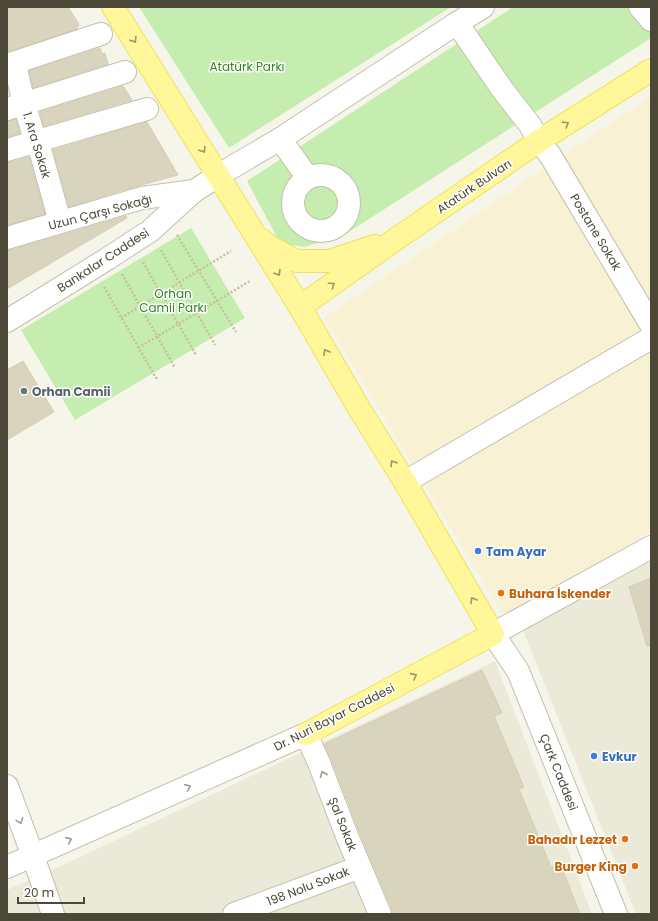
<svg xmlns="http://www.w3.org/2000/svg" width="658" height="921" viewBox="0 0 658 921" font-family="Poppins,sans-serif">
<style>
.residential{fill:#ebe9d8}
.commercial{fill:#f9f1d4}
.green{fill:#c5edb0}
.building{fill:#d9d4be;stroke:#d5ceb1}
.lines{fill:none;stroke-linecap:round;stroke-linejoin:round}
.minor-casing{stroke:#c3c0ab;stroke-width:24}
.major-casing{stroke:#efe25f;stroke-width:24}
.path{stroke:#c6c09b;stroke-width:2.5;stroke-dasharray:2 2;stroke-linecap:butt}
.minor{stroke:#fff;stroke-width:22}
.major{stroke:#fff79a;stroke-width:22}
.oneway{stroke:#9c9764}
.oneway2{stroke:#9c9a91}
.worship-dot{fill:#6b7280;stroke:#fff;stroke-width:1.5}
.shop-dot{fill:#3f7fe0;stroke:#fff;stroke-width:1.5}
.food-dot{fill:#e8710a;stroke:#fff;stroke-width:1.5}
.labels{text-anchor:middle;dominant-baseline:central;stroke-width:3;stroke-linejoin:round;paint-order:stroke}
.park-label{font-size:12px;fill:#348423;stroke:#fff}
.street-label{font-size:12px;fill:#4b4837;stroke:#fff}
.worship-label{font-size:12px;font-weight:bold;fill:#5b616d;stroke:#fff;text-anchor:start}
.shop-label{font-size:12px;font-weight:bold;fill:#366cbe;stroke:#fff;text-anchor:start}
.food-label{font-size:12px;font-weight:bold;fill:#c56008;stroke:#fff;text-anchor:end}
</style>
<rect width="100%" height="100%" fill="#f6f5ea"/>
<g class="residential">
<path d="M 651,561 L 651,914 L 636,914 L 523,630 Z"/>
<path d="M 495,661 L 592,914 L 7,914 L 7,890 L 63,865 Z"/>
</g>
<path class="commercial" d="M 651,96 L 651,532 L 505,618 L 324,318 Z"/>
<g class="green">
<path d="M 139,7 L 451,7 L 229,148 Z"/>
<path d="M 513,7 L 651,7 L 651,38 L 344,235 L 304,247 L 280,243 L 247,181 Z"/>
<path d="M 191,228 L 245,318 L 75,420 L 21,330 Z"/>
</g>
<g class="building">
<path d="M 7,7 L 68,7 L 79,24 L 77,29 L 7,52 Z"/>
<path d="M 100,48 L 102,54 L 105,53 L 108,64 L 33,88 L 29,71 Z"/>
<path d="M 123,86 L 132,100 L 44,126 L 40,112 Z"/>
<path d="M 16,119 L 20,133 L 7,137 L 7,121 Z"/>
<path d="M 147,122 L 178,175 L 127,189 L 69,207 L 53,150 Z"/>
<path d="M 29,157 L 45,214 L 7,225 L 7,162 L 11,162 Z"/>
<path d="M 126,216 L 127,218 L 7,289 L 7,250 L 11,250 Z"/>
<path d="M 23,361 L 54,412 L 7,440 L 7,370 Z"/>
<path d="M 651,578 L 651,646 L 647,646 L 629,587 Z"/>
<path d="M 482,670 L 502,713 L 494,716 L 524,787 L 519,789 L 551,867 L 560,863 L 580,914 L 392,914 L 392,909 L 359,831 L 331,758 L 324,744 Z"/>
</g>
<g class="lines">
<defs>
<g id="minor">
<path d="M 640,7 L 651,20"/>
<path d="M 457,23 L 502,89 L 530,125 L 539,141 L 550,155 L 651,325"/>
<path d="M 7,65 L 101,34"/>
<path d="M 16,69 L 24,104 L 34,136 L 39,146 L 60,222"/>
<path d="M 7,109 L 125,72"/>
<path d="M 280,139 L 308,178"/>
<path d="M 7,150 L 147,109"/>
<circle cx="321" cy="203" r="28"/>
<path d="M 7,238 L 142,198 L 194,191"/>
<path d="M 7,321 L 107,259 L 150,231 L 194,191 L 229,169 L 280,139 L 457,23 L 483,7"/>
<path d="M 405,482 L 651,338"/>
<path d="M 7,786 L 33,856 L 53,914"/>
<path d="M 7,867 L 306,734 L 319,763 L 347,836 L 380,914"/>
<path d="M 234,914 L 360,867"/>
<path d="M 616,914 L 518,671 L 493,634 L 651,547"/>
</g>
<g id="major">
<path d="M 113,7 L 300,307 L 360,410 L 405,482 L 493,634 L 306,734"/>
<path d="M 260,239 L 272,248 L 296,261 L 330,261 L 375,246"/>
<path d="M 300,307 L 396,239 L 539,141 L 651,70"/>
</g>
</defs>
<use href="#minor" class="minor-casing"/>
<use href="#major" class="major-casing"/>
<g class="path">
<path d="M 177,235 L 236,332"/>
<path d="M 161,250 L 215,345"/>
<path d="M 143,262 L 196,355"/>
<path d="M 122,274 L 175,368"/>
<path d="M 104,287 L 153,373 L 157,379"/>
<path d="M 121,318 L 231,251"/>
<path d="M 138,348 L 250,281"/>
</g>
<use href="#minor" class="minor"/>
<use href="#major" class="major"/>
</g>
<defs><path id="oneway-chevron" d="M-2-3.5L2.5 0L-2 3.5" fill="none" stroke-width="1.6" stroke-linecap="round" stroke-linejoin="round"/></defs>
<g class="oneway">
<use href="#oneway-chevron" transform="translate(134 40) rotate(58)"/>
<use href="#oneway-chevron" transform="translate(566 124) rotate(-32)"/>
<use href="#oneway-chevron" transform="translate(203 150) rotate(58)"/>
<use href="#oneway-chevron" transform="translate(278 273) rotate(58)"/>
<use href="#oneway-chevron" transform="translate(332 285) rotate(-35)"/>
<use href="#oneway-chevron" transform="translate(326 352) rotate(-120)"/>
<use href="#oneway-chevron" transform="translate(393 463) rotate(-122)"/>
<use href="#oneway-chevron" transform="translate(473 600) rotate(-120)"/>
<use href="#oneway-chevron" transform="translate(414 676) rotate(-28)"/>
</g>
<g class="oneway2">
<use href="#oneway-chevron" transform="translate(323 774) rotate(-112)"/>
<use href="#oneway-chevron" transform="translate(188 787) rotate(-24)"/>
<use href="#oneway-chevron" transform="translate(20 821) rotate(69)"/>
<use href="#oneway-chevron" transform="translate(69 840) rotate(-24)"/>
</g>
<circle class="worship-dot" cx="24" cy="391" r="4"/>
<g class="shop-dot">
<circle cx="478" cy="551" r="4"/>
<circle cx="594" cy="756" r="4"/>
</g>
<g class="food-dot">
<circle cx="501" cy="593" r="4"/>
<circle cx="625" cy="839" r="4"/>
<circle cx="635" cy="866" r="4"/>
</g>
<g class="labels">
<g class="park-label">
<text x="247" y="66">Atatürk Parkı</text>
<text x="173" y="293">Orhan<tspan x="173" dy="14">Camii Parkı</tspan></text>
</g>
<g class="street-label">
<text transform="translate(37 145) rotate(73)">1. Ara Sokak</text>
<text transform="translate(474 186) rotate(-34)">Atatürk Bulvarı</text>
<text transform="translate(100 212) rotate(-15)">Uzun Çarşı Sokağı</text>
<text transform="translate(596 232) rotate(59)">Postane Sokak</text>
<text transform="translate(103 260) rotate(-33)">Bankalar Caddesi</text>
<text transform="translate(334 717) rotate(-27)">Dr. Nuri Bayar Caddesi</text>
<text transform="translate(559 772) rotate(68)">Çark Caddesi</text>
<text transform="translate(343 824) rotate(68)">Şal Sokak</text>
<text transform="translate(308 886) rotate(-21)">198 Nolu Sokak</text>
</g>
<g class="worship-label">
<text x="32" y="391">Orhan Camii</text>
</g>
<g class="shop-label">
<text x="486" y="551">Tam Ayar</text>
<text x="602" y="756">Evkur</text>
</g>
<g class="food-label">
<text x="509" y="593" text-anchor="start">Buhara İskender</text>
<text x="617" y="839">Bahadır Lezzet</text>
<text x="627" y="866">Burger King</text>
</g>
</g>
<rect width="658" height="921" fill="none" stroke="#4b4837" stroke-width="16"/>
<path d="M18 897v6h66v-6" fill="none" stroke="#4b4837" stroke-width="2"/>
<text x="24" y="897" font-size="12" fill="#4b4837" stroke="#ffffff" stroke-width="3" paint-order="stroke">20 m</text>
</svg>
